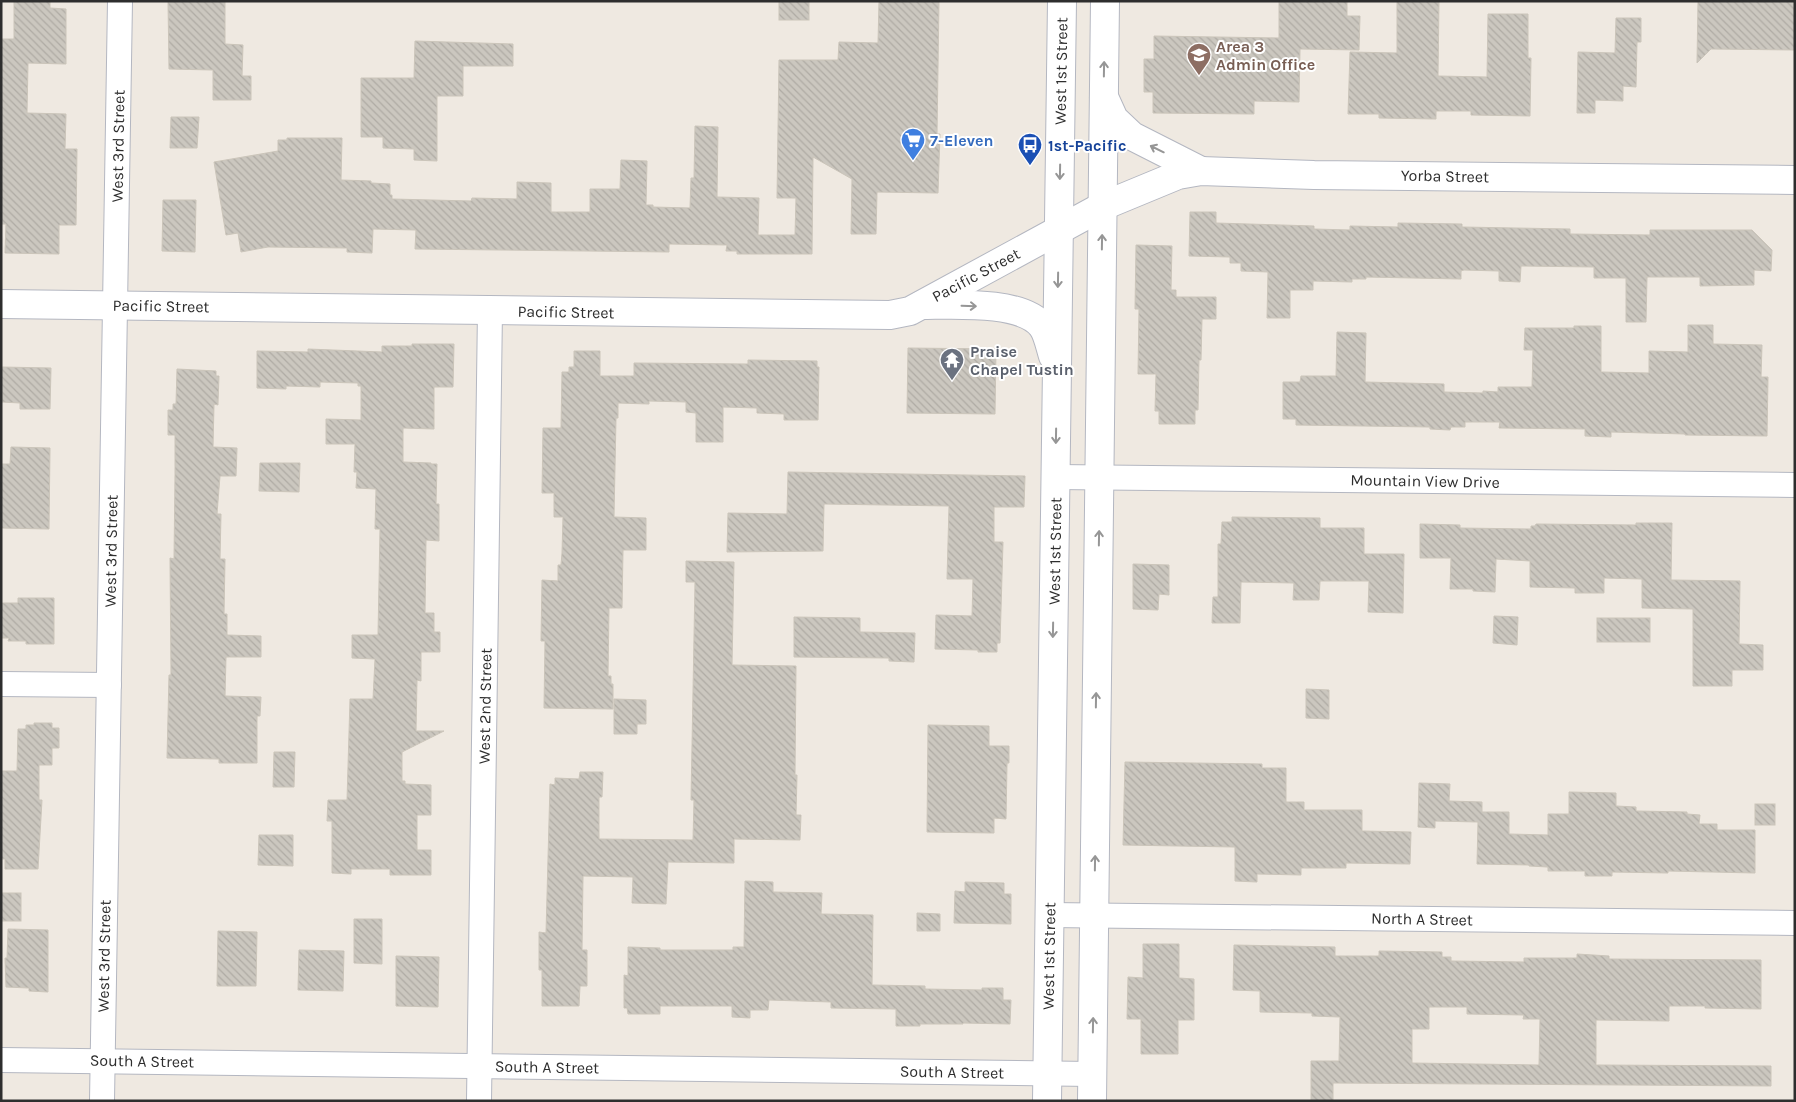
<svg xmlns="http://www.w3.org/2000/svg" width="1796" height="1102" viewBox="0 0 1796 1102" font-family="Karla,sans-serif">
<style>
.building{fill:url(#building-back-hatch);stroke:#cbc5ba;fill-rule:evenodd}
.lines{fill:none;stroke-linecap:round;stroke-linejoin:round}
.street-casing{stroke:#b4b7c1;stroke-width:26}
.secondary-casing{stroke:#b4b7c1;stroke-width:30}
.street{stroke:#fff;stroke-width:24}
.secondary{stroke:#fff;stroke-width:28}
.oneway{stroke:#969696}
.labels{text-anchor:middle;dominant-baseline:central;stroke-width:4;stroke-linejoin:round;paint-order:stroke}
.education-label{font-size:16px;font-weight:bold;fill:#785e54;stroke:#fff;text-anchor:start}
.street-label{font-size:16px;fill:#2e2e2e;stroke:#fff}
.shop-label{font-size:16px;font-weight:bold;fill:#366cbe;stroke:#fff;text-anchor:start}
.transit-label{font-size:16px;font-weight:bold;fill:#164399;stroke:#fff;text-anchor:start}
.worship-label{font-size:16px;font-weight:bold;fill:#5b616d;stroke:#fff;text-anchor:start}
</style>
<defs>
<pattern id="building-back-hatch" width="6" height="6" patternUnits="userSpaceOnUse" patternTransform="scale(1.25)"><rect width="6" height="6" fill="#cbc7bf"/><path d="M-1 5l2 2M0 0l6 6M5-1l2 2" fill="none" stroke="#afaba4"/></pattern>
</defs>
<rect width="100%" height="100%" fill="#efe9e1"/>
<g class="building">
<path d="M 14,1 L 50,1 L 50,8 L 66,9 L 66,64 L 28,63 L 27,113 L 66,114 L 65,149 L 77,149 L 76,225 L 59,225 L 59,254 L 5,253 L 6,224 L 1,224 L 1,39 L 14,39 Z"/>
<path d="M 168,1 L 225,1 L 225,44 L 243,45 L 242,76 L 251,76 L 251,100 L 213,100 L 213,70 L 169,69 Z"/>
<rect x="779" y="1" width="30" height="19"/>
<path d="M 879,1 L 939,1 L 937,134 L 940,134 L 938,193 L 877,192 L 876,234 L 851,234 L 852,179 L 813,157 L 812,254 L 737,254 L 737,251 L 726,251 L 727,245 L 669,244 L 669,252 L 415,249 L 416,230 L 373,229 L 372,253 L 347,252 L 347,248 L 268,247 L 241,252 L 238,233 L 226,235 L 214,162 L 278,151 L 278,140 L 287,140 L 287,138 L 342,138 L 341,180 L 371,181 L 371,183 L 390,184 L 390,195 L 392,195 L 392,199 L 471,201 L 472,198 L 517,199 L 517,182 L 551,183 L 551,212 L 590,212 L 590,189 L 620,189 L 621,160 L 647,161 L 646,205 L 653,205 L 653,207 L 690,208 L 691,178 L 694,178 L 695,126 L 718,127 L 717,197 L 759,198 L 758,235 L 795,235 L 796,198 L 777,198 L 779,60 L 838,60 L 839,42 L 878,43 Z"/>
<path d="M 1279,1 L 1347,1 L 1347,16 L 1360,16 L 1359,50 L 1300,49 L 1299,102 L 1254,101 L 1254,114 L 1153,113 L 1153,92 L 1144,92 L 1144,59 L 1154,59 L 1154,36 L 1279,38 Z"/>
<path d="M 1397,1 L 1439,1 L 1438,76 L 1487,77 L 1488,14 L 1528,14 L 1528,58 L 1531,58 L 1530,116 L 1471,115 L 1471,111 L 1436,111 L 1436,119 L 1379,118 L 1379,114 L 1348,114 L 1350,52 L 1397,53 Z"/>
<path d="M 1698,1 L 1795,1 L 1795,50 L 1711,49 L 1697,63 Z"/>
<path d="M 1616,18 L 1641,18 L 1641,42 L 1637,42 L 1636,87 L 1623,86 L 1623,101 L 1595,100 L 1595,113 L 1577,113 L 1578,52 L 1615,53 Z"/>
<path d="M 415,41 L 513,44 L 513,66 L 463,66 L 463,96 L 437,96 L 437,161 L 414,160 L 414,149 L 383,148 L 383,137 L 361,137 L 361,78 L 414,78 Z"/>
<path d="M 171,117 L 199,117 L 197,148 L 170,148 Z"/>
<path d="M 163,200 L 196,200 L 195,252 L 162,251 Z"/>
<path d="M 1190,212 L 1216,212 L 1216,223 L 1314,226 L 1314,229 L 1350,230 L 1350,226 L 1398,227 L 1398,223 L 1462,224 L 1462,227 L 1570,229 L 1570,234 L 1650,235 L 1650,230 L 1752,230 L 1772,250 L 1771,271 L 1754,270 L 1754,285 L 1700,286 L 1700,277 L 1647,277 L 1646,322 L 1626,322 L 1626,278 L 1594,278 L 1594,267 L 1521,266 L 1520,282 L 1499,281 L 1499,271 L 1464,270 L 1461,271 L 1461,279 L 1366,277 L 1366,279 L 1352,279 L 1352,282 L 1313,281 L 1313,290 L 1290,290 L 1290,318 L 1267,318 L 1268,272 L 1241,271 L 1241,263 L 1230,263 L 1230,257 L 1189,256 Z"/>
<path d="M 1136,245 L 1172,246 L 1171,290 L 1176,290 L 1176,297 L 1216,297 L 1216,319 L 1202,319 L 1201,360 L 1199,360 L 1198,410 L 1195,410 L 1195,424 L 1159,424 L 1159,411 L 1155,411 L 1156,374 L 1138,374 L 1139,309 L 1135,309 Z"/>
<path d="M 1688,325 L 1713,325 L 1713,344 L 1762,345 L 1761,377 L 1768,377 L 1767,436 L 1685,435 L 1685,434 L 1611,432 L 1611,437 L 1585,436 L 1585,429 L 1499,428 L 1500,422 L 1465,422 L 1465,427 L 1451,427 L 1450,430 L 1430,429 L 1430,427 L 1296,425 L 1296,419 L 1283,419 L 1283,382 L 1300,382 L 1301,376 L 1336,376 L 1337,332 L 1366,333 L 1365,382 L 1444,384 L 1444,392 L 1483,393 L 1483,391 L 1498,392 L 1498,387 L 1532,387 L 1533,350 L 1524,350 L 1525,328 L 1574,328 L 1574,326 L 1601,326 L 1601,372 L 1649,373 L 1649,351 L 1688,352 Z"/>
<path d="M 412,344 L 454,344 L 453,387 L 434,387 L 434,429 L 403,428 L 403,462 L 431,463 L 431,464 L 437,464 L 436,504 L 439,504 L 439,541 L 426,540 L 425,613 L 434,613 L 434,632 L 440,632 L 440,652 L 421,652 L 421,681 L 417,680 L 416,731 L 444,731 L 402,752 L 402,781 L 405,781 L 405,784 L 431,785 L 431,815 L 417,815 L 417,850 L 431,850 L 431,875 L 390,875 L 390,869 L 351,869 L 351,874 L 332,873 L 332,821 L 327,821 L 328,800 L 347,800 L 350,699 L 373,699 L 375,659 L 352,658 L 352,635 L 378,635 L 380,529 L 375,529 L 376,489 L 356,488 L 357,472 L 354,472 L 355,444 L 326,444 L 326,419 L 361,420 L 361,386 L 358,386 L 358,383 L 320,382 L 320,387 L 286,386 L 286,389 L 257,388 L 257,351 L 308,352 L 308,349 L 382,352 L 382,346 L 412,346 Z"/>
<path d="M 908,348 L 996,349 L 995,414 L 907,413 Z"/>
<path d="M 574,351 L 600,351 L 600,376 L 634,376 L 634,363 L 748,364 L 748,360 L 817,361 L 817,367 L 819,367 L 818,420 L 784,420 L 784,414 L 757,413 L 757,408 L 723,407 L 723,442 L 696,442 L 696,413 L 686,412 L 686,402 L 649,401 L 649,404 L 618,403 L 618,418 L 616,418 L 614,517 L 646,518 L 646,550 L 623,550 L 622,608 L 609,608 L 608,676 L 611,676 L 611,684 L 613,684 L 613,709 L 544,708 L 545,641 L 541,641 L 542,580 L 558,581 L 558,565 L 561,565 L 562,553 L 563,517 L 554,517 L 554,493 L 542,493 L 543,428 L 561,428 L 562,372 L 569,372 L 569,367 L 574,367 Z"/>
<path d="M 1,367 L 51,368 L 50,409 L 20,409 L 20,403 L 2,402 Z"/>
<path d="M 177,369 L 216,371 L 216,376 L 219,376 L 218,403 L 218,405 L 214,404 L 213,447 L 237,448 L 236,476 L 220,476 L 217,514 L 221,514 L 220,559 L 225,559 L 224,614 L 227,614 L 227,635 L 261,636 L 261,657 L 226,657 L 225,696 L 261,697 L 260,716 L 257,716 L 257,763 L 219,763 L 219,759 L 167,758 L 169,675 L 171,675 L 170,558 L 174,559 L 175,475 L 175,435 L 168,435 L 168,410 L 173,410 L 173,404 L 176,404 Z"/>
<path d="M 11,447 L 50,448 L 49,529 L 1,528 L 1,464 L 10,464 Z"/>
<path d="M 260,463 L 300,463 L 299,492 L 259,491 Z"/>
<path d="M 788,472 L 1025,476 L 1024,507 L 994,507 L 994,542 L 1003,542 L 1000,643 L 997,643 L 997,652 L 978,652 L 978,650 L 935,649 L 936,615 L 972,616 L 973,579 L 947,579 L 949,506 L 824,504 L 823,551 L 727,552 L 728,513 L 787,514 Z"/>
<path d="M 1232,517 L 1320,518 L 1320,528 L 1364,528 L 1364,554 L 1404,554 L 1403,613 L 1368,612 L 1369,581 L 1320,581 L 1319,600 L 1293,600 L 1294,583 L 1241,582 L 1240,623 L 1212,623 L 1213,597 L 1218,597 L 1218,544 L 1221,544 L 1222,522 L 1232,522 Z"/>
<path d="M 1636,523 L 1672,523 L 1671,580 L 1740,581 L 1739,644 L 1763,645 L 1763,670 L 1732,670 L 1732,686 L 1693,686 L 1693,609 L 1642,608 L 1642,579 L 1604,578 L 1604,593 L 1575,593 L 1575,588 L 1530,587 L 1530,561 L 1496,559 L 1495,592 L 1473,591 L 1473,589 L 1450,589 L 1451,558 L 1420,558 L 1420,524 L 1460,525 L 1460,528 L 1531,529 L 1531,526 L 1535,526 L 1536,524 L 1636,525 Z"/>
<path d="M 686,561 L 734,562 L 732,665 L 796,666 L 795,775 L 797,775 L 796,815 L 801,815 L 800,840 L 734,839 L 734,863 L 668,862 L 666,904 L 632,903 L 633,877 L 583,876 L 582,950 L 587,950 L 587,986 L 580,986 L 579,1006 L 542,1006 L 542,970 L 539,970 L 539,932 L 546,933 L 550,784 L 555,785 L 555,778 L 579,779 L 580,772 L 603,772 L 602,797 L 599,797 L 599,839 L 693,840 L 694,800 L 691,800 L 695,582 L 686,582 Z"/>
<path d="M 1133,564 L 1169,565 L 1169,595 L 1159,594 L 1158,610 L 1133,609 Z"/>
<path d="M 18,598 L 54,598 L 54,644 L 26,644 L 26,641 L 8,641 L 9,638 L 1,638 L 1,603 L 18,603 Z"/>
<path d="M 1494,616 L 1518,617 L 1517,645 L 1493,643 Z"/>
<path d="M 794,617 L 860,618 L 860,632 L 915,633 L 914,662 L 889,661 L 889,658 L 794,657 Z"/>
<rect x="1597" y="618" width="53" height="24"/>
<path d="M 1306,689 L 1329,690 L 1329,719 L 1306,718 Z"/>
<path d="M 614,699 L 646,700 L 646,724 L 637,724 L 637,734 L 614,734 Z"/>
<path d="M 34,723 L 52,723 L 52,728 L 59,728 L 59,748 L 52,748 L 52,765 L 39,765 L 39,800 L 42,800 L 38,869 L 5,869 L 5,859 L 1,859 L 1,771 L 17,771 L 18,729 L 26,729 L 26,725 L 34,725 Z"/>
<path d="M 928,725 L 989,726 L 989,746 L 1009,746 L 1009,763 L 1007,763 L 1006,819 L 994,818 L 994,833 L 927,832 Z"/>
<path d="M 274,752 L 295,752 L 294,787 L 273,787 Z"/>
<path d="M 1125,762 L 1262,764 L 1262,768 L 1286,768 L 1286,802 L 1304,802 L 1304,810 L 1362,810 L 1362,831 L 1411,832 L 1410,864 L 1346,863 L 1346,868 L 1301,868 L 1301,875 L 1257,874 L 1257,882 L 1235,881 L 1235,847 L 1123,845 Z"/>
<path d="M 1419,783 L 1450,784 L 1449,801 L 1482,802 L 1482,812 L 1509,812 L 1509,834 L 1548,835 L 1548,814 L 1569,814 L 1569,792 L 1616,793 L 1616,806 L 1636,807 L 1636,811 L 1687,812 L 1687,814 L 1700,815 L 1699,824 L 1717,824 L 1717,830 L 1755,830 L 1755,873 L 1668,871 L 1668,873 L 1612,872 L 1612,876 L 1585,876 L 1585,871 L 1548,871 L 1548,867 L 1529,866 L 1529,865 L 1477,864 L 1478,822 L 1435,821 L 1435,828 L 1418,827 Z"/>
<rect x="1755" y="804" width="20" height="21"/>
<path d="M 259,835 L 293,835 L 293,866 L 258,865 Z"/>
<path d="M 745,881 L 773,882 L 773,892 L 822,893 L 821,914 L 873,915 L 872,985 L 925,986 L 925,989 L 982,990 L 982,988 L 1003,988 L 1003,1000 L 1011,1000 L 1010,1024 L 963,1023 L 963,1024 L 920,1024 L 920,1026 L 896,1026 L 896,1009 L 831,1008 L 831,1002 L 769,1000 L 768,1010 L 750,1010 L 750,1018 L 732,1017 L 732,1006 L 660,1006 L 660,1014 L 628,1014 L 627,1008 L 624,1008 L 624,975 L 628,976 L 628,947 L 660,948 L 660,950 L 733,950 L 733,947 L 744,947 Z"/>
<path d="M 965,882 L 1004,883 L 1004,894 L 1011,894 L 1011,924 L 954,923 L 955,891 L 965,892 Z"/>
<rect x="1" y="893" width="20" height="28"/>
<path d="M 917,913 L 940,914 L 940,931 L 917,931 Z"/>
<path d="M 354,919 L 382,919 L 382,964 L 354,963 Z"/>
<path d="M 8,929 L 48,930 L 48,992 L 29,991 L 29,988 L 6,987 L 5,958 L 7,958 Z"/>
<path d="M 218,931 L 257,932 L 256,986 L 217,986 Z"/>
<path d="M 1143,944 L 1179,944 L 1179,978 L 1194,979 L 1194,1020 L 1178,1020 L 1178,1054 L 1141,1054 L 1141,1019 L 1127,1019 L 1128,977 L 1143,978 Z"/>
<path d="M 1234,945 L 1335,947 L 1335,956 L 1379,956 L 1379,951 L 1442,952 L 1442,957 L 1451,957 L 1451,961 L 1524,962 L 1524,958 L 1577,958 L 1577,954 L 1609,956 L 1609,959 L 1761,960 L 1761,1009 L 1705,1008 L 1705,1006 L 1669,1006 L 1669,1021 L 1596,1020 L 1596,1065 L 1771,1066 L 1771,1086 L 1333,1083 L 1333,1101 L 1311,1101 L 1311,1061 L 1339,1061 L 1340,1017 L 1312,1016 L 1312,1013 L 1260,1012 L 1260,991 L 1233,990 ZM 1429,1007 L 1467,1007 L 1467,1014 L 1524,1015 L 1523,1019 L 1540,1019 L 1539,1065 L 1412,1063 L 1412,1029 L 1429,1029 Z"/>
<path d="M 299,950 L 344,951 L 343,991 L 298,990 Z"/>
<path d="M 396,956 L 439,957 L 438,1007 L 396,1006 Z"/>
</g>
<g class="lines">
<defs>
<g id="street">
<path d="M 1056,477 L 1795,485"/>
<path d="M 1,684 L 109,685"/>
<path d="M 1049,915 L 1795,923"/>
<path d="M 1,1060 L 1092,1074"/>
<path d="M 102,1101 L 120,1"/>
<path d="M 479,1101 L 490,310"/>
</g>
<g id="secondary">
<path d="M 1104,97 L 1114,119 L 1132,136 L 1201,171"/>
<path d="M 1,304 L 890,315 L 910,311 L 1103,206 L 1178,175 L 1201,171 L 1314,175 L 1795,180"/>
<path d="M 922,305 C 952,305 1022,300 1042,326 C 1048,334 1050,347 1053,356"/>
<path d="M 1047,1101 L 1062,1"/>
<path d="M 1092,1101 L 1105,1"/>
</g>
</defs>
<use href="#street" class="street-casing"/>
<use href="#secondary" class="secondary-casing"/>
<use href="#street" class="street"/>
<use href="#secondary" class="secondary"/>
</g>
<defs><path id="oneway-shaft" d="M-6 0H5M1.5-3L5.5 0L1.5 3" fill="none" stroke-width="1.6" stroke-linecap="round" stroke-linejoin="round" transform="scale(1.25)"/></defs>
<g class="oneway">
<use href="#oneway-shaft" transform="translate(1104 69) rotate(-89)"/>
<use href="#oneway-shaft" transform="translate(1157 149) rotate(-154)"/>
<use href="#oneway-shaft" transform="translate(1060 172) rotate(91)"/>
<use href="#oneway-shaft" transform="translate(1102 242) rotate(-89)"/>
<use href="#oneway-shaft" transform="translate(1058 280) rotate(91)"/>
<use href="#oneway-shaft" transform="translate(969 306) rotate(2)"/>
<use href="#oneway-shaft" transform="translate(1056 436) rotate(91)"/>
<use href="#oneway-shaft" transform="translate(1099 538) rotate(-89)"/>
<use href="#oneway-shaft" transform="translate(1053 630) rotate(91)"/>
<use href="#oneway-shaft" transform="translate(1096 700) rotate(-89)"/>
<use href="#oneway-shaft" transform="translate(1095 863) rotate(-89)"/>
<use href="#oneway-shaft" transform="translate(1093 1025) rotate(-89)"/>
</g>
<defs>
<symbol id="school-pin" viewBox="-11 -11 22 30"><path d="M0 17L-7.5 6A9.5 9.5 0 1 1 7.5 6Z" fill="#8d6e63" stroke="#fff"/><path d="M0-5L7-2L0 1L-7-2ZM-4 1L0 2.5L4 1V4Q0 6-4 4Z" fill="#fff"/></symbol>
<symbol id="supermarket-pin" viewBox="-11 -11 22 30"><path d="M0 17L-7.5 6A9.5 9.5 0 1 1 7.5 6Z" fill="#3f7fe0" stroke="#fff"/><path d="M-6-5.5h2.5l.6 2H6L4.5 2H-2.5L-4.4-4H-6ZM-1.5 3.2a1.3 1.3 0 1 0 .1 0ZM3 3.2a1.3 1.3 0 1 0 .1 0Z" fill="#fff"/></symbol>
<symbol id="bus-pin" viewBox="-11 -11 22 30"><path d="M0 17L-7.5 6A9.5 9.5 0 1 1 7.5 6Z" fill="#1a4fb4" stroke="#fff"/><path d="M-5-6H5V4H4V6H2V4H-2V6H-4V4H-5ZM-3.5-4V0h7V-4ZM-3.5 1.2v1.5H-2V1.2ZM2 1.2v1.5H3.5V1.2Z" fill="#fff"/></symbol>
<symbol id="temple-pin" viewBox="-11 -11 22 30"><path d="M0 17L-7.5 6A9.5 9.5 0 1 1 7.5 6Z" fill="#6b7280" stroke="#fff"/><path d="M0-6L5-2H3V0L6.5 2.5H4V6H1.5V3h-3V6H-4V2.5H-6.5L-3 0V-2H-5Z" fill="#fff"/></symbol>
</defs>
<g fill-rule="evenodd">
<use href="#school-pin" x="1185" y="41" width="28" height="38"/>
<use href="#supermarket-pin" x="899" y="126" width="28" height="38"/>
<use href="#bus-pin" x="1016" y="131" width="28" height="38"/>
<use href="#temple-pin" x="938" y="346" width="28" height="38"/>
</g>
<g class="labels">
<g class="education-label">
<text x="1216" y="46">Area 3<tspan x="1216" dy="18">Admin Office</tspan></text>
</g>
<g class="street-label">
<text transform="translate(1061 71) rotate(-89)">West 1st Street</text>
<text transform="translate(118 146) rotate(-89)">West 3rd Street</text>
<text transform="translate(1445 176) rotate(1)">Yorba Street</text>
<text transform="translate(976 275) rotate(-28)">Pacific Street</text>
<text transform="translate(161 306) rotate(1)">Pacific Street</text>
<text transform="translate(566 312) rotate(1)">Pacific Street</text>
<text transform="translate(1425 481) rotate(1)">Mountain View Drive</text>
<text transform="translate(111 551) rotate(-89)">West 3rd Street</text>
<text transform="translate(1055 551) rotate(-89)">West 1st Street</text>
<text transform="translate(485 706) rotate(-89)">West 2nd Street</text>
<text transform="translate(1422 919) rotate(1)">North A Street</text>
<text transform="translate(104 956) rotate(-89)">West 3rd Street</text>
<text transform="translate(1049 956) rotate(-89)">West 1st Street</text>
<text transform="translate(142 1061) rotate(1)">South A Street</text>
<text transform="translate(547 1067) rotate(1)">South A Street</text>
<text transform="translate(952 1072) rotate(1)">South A Street</text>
</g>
<g class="shop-label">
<text x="930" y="140">7-Eleven</text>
</g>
<g class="transit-label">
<text x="1048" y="145">1st-Pacific</text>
</g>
<g class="worship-label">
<text x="970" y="351">Praise<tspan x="970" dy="18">Chapel Tustin</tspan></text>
</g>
</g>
<rect width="1796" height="1102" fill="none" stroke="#2e2e2e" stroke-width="5"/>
</svg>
